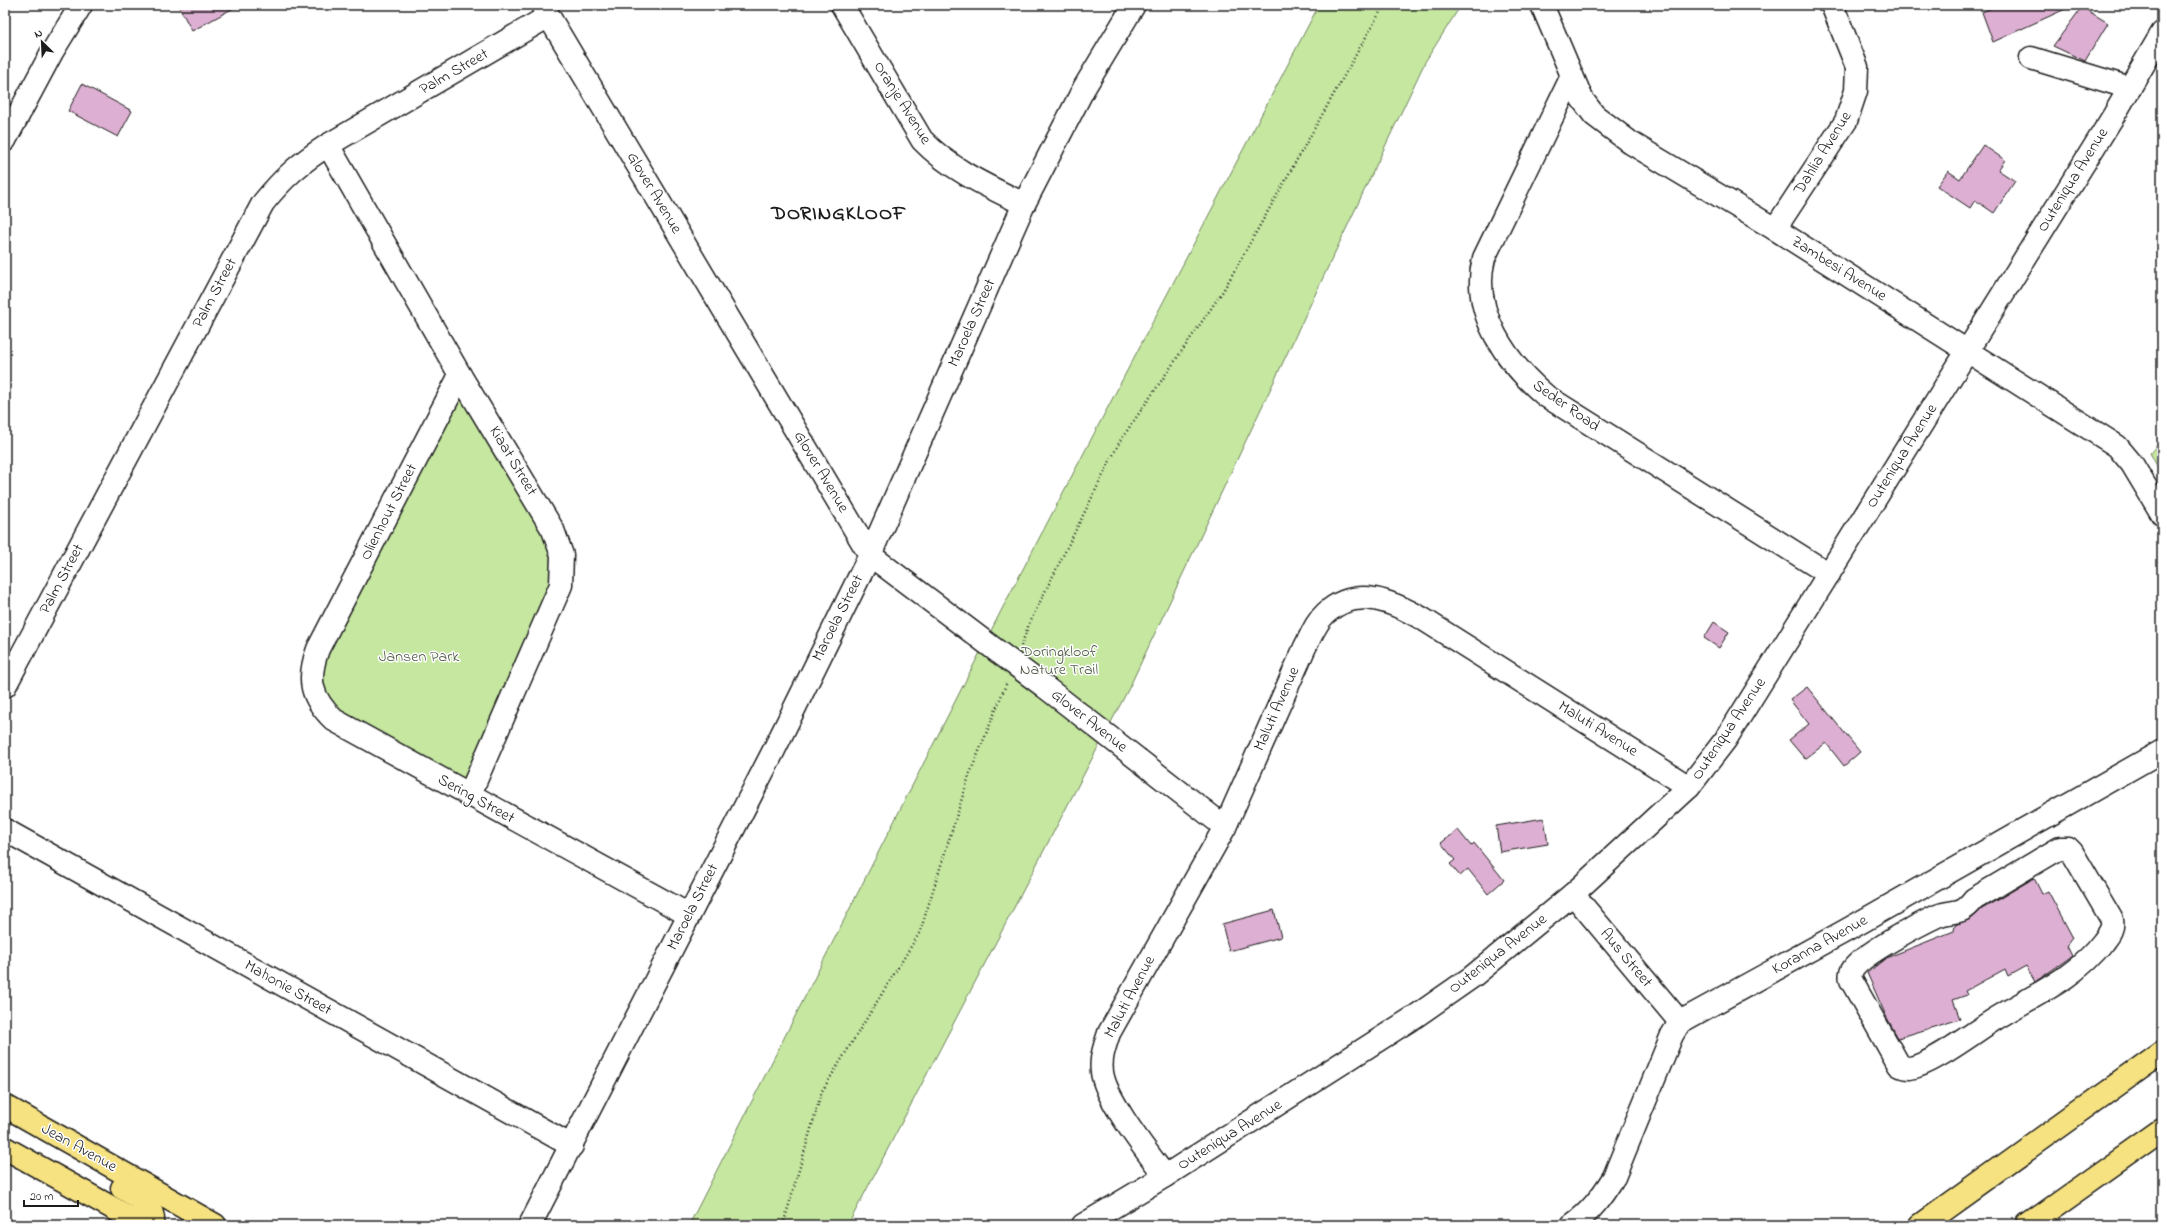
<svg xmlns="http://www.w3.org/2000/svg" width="2167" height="1230" viewBox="0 0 2167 1230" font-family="'Indie Flower',sans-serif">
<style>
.green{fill:#c5e7a0;stroke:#70825e}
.building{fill:#ddafd2;stroke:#1c1c1c}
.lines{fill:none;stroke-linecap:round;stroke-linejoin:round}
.minor-casing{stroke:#1c1c1c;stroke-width:25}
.major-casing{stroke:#1c1c1c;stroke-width:25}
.highway-casing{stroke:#1c1c1c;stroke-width:25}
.path{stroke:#1c1c1c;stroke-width:2.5;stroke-dasharray:1 3;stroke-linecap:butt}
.minor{stroke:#fff;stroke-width:22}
.major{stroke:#f6e281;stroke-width:22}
.highway{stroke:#f6e281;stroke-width:22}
.minor-bridge-casing{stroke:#1c1c1c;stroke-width:25;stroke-linecap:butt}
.minor-bridge{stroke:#fff;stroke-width:22}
.labels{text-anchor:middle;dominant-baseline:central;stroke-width:3;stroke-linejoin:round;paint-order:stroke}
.street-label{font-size:16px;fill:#1c1c1c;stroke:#fff}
.park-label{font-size:16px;fill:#4f5944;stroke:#fff}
.district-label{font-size:20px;font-weight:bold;letter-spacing:1px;fill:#1c1c1c;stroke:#fff}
</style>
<rect width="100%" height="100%" fill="#fff"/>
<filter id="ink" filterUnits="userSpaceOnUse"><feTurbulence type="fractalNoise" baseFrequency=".025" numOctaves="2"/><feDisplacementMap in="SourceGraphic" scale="8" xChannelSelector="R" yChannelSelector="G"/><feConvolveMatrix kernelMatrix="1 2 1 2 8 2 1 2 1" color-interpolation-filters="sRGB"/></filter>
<g filter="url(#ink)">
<g class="green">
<path d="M 1319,5 L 1461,5 L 1425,62 L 1129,688 L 848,1225 L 689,1225 L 1002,609 Z"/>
<path d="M 460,387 L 557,549 L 556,587 L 466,789 L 332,724 L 313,648 Z"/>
<path d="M 2162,440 L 2162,475 L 2150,453 Z"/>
</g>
<g class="building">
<path d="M 178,5 L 239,5 L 192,31 Z"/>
<path d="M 1998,5 L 2074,5 L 1993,42 L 1982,12 Z"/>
<path d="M 2082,7 L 2108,23 L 2085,61 L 2053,46 Z"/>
<path d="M 82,84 L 132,111 L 118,137 L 68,111 Z"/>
<path d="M 1983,145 L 2005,160 L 1998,170 L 2015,181 L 1994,213 L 1975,200 L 1970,208 L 1937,186 L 1948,171 L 1960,179 Z"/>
<path d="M 1714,622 L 1729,632 L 1719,648 L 1704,638 Z"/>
<path d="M 1807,687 L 1860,752 L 1844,766 L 1826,743 L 1805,759 L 1789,740 L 1809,724 L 1790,700 Z"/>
<path d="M 1544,818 L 1548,844 L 1500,852 L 1496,826 Z"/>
<path d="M 1458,830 L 1471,846 L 1474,843 L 1504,880 L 1488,894 L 1468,869 L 1460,876 L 1450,864 L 1455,860 L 1441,843 Z"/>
<path d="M 2034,878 L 2042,894 L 2048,891 L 2073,938 L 2067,946 L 2072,956 L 2035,982 L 2026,966 L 2008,976 L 2005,969 L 1965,991 L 1967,995 L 1953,1000 L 1960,1019 L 1898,1038 L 1886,1016 L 1867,973 L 1886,958 L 1954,931 L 1955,925 L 1971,919 L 1982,909 Z"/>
<path d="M 1274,910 L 1281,937 L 1229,951 L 1222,924 Z"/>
</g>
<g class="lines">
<defs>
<g id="minor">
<path d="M 542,5 L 870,555 L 997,651"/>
<path d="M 842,5 L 922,140 C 951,170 987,186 1024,204"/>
<path d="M 1542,5 L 1582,99 L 1594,115 L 1631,143 L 1775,229 L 2117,446 L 2132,464 L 2162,514"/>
<path d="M 2031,58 L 2130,88"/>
<path d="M 1572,76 L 1484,258 C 1470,312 1507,363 1546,396 L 1829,574"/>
<path d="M 5,140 L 52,52 L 81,5"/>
<path d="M 328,145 L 460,375 L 553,530 L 562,555 L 561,585 L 469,796"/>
<path d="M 1775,229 L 1846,121 L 1856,91 L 1857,67 L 1832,5"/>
<path d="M 460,375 L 318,649 C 307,679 310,697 334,720 L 689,915"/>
<path d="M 5,686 L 263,203 C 284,177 300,163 328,145 L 549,16"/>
<path d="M 1045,687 L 1225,827"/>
<path d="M 5,830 L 572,1146"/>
<path d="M 2060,848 L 2068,848 L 2072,852 L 2112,920 C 2114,929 2108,935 2103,942 C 2074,980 2031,996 1992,1021 C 1973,1033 1931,1065 1910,1068 C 1906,1068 1902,1067 1899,1065 L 1851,980 C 1850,976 1850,973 1853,969 C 1863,954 1918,925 1937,916 C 1954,909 1960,917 1974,899 Z"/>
<path d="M 1573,894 L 1680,1022"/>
<path d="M 1165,1176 C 1148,1153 1105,1099 1102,1072 C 1100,1058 1105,1046 1109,1033 L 1225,827 L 1305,647 C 1311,636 1316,622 1326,613 C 1357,585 1393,602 1423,619 L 1689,787"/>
<path d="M 530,1225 L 773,752 L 870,555 L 1024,204 L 1084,88 L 1134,5"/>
<path d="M 1083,1225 L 1165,1176 L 1416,1016 L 1472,977 L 1573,894 L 1689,787 L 1726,739 L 2114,115 L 2162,33"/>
<path d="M 1572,1225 C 1591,1212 1602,1196 1614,1177 L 1672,1035 L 1680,1022 L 1847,930 L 2162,751"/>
</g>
<g id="major">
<path d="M 5,1106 L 215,1225"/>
<path d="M 5,1148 L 143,1225"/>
<path d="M 122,1188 C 138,1198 155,1203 153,1225"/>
</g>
<g id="highway">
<path d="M 1921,1225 L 2162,1052"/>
<path d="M 2028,1225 L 2162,1130"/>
</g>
</defs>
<use href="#minor" class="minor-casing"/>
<use href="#major" class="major-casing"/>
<use href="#highway" class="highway-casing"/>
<g class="path">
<path d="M 1021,646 L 1029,624 L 1120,441 L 1223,291 L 1384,5"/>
<path d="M 783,1225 L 822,1091 L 920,932 L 969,776 L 1007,682"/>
</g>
<use href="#minor" class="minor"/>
<use href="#major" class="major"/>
<use href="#highway" class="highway"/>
<defs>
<path id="minor-bridge" d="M 997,651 L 1045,687"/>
</defs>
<use href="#minor-bridge" class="minor-bridge-casing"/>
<use href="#minor-bridge" class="minor-bridge"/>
</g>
</g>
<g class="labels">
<g class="street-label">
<text transform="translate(454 72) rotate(-30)">Palm Street</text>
<text transform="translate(902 103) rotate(58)">Oranje Avenue</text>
<text transform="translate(1823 153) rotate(-58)">Dahlia Avenue</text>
<text transform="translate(2073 180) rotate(-58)">Outeniqua Avenue</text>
<text transform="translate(654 193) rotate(59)">Glover Avenue</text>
<text transform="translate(1839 269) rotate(32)">Zambesi Avenue</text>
<text transform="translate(215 293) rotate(-62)">Palm Street</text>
<text transform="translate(972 323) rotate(-66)">Maroela Street</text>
<text transform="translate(1566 406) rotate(35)">Seder Road</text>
<text transform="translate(1902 456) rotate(-58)">Outeniqua Avenue</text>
<text transform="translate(513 461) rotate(59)">Kiaat Street</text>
<text transform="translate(821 472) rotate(59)">Glover Avenue</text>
<text transform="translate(389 512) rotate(-63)">Olienhout Street</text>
<text transform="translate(62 579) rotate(-62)">Palm Street</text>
<text transform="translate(838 618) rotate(-63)">Maroela Street</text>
<text transform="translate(1277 709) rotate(-66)">Maluti Avenue</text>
<text transform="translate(1089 721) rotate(38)">Glover Avenue</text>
<text transform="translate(1598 729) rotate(32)">Maluti Avenue</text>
<text transform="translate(1729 729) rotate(-56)">Outeniqua Avenue</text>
<text transform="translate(476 799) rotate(29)">Sering Street</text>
<text transform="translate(693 907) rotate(-63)">Maroela Street</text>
<text transform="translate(1820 945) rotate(-29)">Koranna Avenue</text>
<text transform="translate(1498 954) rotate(-38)">Outeniqua Avenue</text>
<text transform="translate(1626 958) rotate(50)">Aus Street</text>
<text transform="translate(288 988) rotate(29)">Mahonie Street</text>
<text transform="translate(1130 997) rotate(-62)">Maluti Avenue</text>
<text transform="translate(1230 1135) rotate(-32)">Outeniqua Avenue</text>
<text transform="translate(79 1148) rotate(29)">Jean Avenue</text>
</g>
<g class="park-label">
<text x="1059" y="652">Doringkloof<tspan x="1059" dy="18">Nature Trail</tspan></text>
<text x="419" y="657">Jansen Park</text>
</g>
<g class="district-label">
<text x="839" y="214">DORINGKLOOF</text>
</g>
</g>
<rect width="2167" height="1230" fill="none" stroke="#fff" stroke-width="20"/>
<rect x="10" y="10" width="2147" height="1210" fill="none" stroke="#1c1c1c" stroke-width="1.5" filter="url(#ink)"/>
<g transform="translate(42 42) rotate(336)" stroke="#ffffff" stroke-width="3" paint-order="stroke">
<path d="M0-3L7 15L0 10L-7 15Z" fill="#1c1c1c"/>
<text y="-6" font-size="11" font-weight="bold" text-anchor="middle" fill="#1c1c1c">N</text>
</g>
<path d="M24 1200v6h54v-6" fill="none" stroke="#1c1c1c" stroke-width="2"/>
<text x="30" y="1200" font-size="12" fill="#1c1c1c" stroke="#ffffff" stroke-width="3" paint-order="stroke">20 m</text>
</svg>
